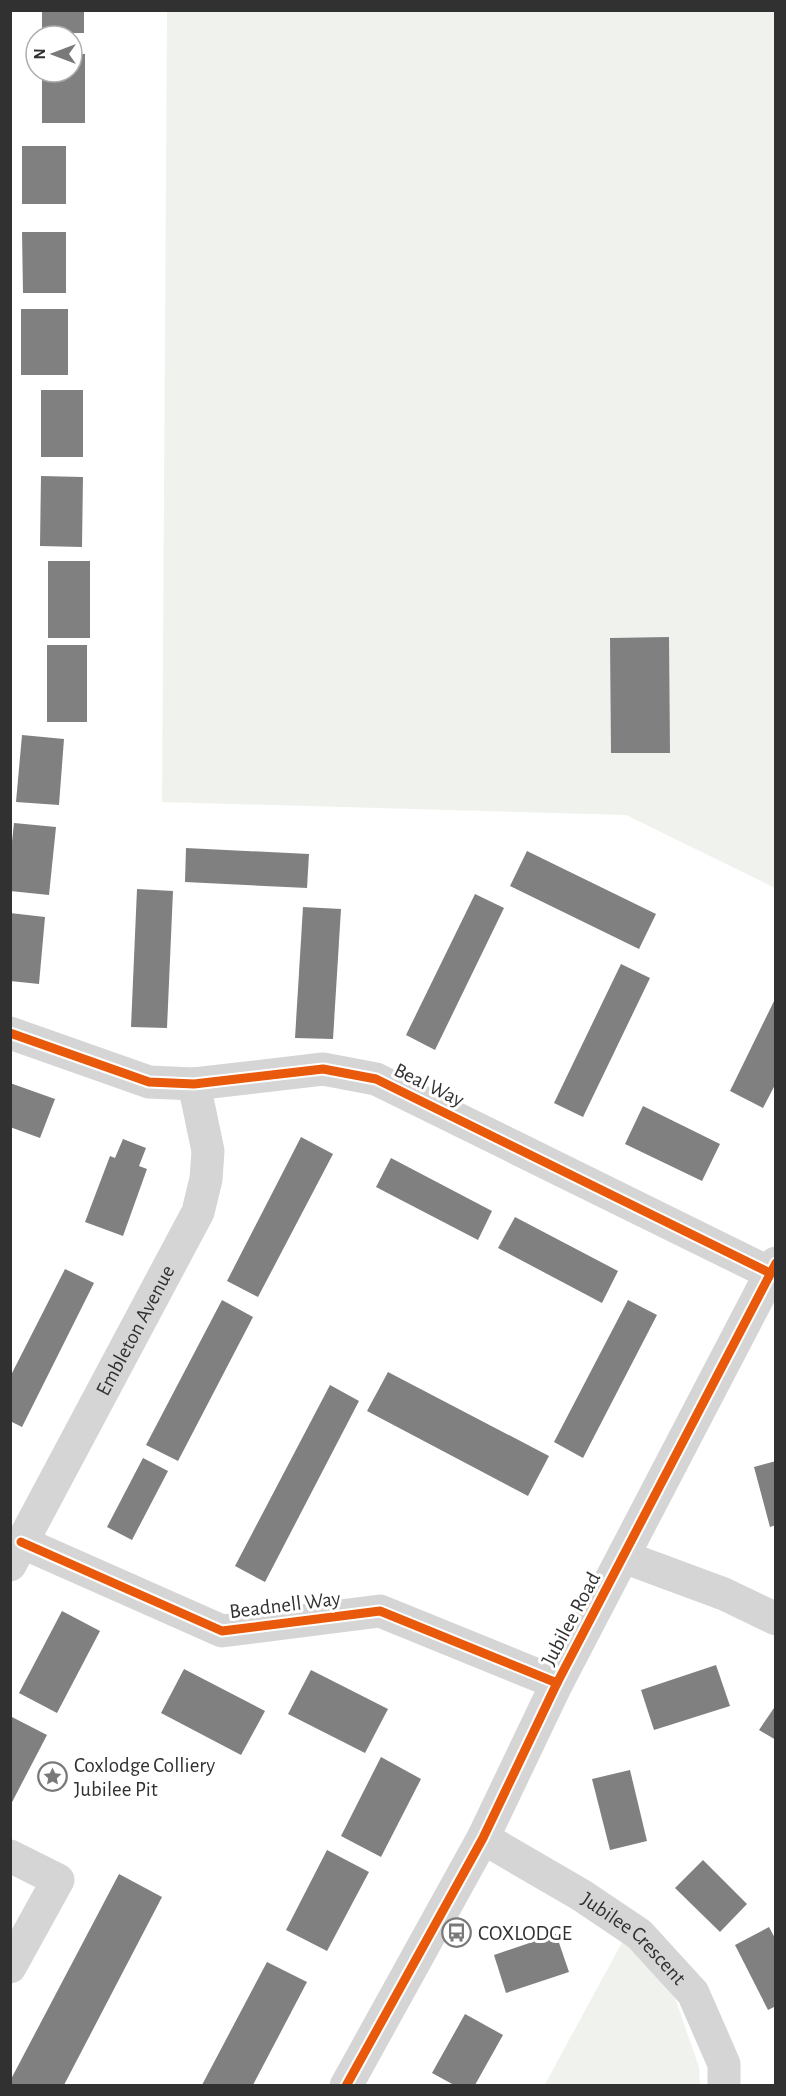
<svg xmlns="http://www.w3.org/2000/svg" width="786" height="2096" viewBox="0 0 786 2096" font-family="'Alegreya Sans',sans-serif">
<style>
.green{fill:#f0f3ed}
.building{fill:#808080}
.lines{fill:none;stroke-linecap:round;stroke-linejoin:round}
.minor{stroke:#d5d5d5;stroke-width:33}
.tertiary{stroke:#d5d5d5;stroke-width:33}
.cycleway-casing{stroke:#fff;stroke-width:13}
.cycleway{stroke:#e8590c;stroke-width:9}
.labels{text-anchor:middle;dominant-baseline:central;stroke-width:6;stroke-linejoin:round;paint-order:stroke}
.street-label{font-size:21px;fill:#313131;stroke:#fff}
.poi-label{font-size:21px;fill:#313131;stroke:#fff;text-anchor:start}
</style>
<rect width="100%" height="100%" fill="#fff"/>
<g class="green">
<path d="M 167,11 L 775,11 L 775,888 L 626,815 L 162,802 Z"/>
<path d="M 625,1937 L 675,1998 L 699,2067 L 700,2085 L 544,2086 Z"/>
</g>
<g class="building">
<rect x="42" y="10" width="42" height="23"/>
<path d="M 72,54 L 85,54 L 85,123 L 42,123 L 42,72 L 72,72 Z"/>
<rect x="22" y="146" width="44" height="58"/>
<path d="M 22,232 L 66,232 L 66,293 L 23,293 Z"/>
<rect x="21" y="309" width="47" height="66"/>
<rect x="41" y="390" width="42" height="67"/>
<path d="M 41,476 L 83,477 L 82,547 L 40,546 Z"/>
<rect x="48" y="561" width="42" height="77"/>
<path d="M 669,637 L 670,753 L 611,753 L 610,638 Z"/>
<rect x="47" y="645" width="40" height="77"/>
<path d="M 22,735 L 64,739 L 59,805 L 16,802 Z"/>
<path d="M 14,823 L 56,827 L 49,895 L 10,891 L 10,860 Z"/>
<path d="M 186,848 L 309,854 L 307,888 L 185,882 Z"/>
<path d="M 527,851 L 656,914 L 639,949 L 510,886 Z"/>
<path d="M 137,889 L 173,891 L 167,1028 L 131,1027 Z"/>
<path d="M 475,894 L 504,908 L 435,1050 L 406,1035 Z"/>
<path d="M 303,907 L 341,909 L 333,1039 L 295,1038 Z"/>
<path d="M 10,913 L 45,917 L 39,984 L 10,981 Z"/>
<path d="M 621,964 L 650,978 L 583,1117 L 554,1103 Z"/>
<path d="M 776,997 L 776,1083 L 763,1108 L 730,1091 Z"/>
<path d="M 10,1083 L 55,1099 L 40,1138 L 10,1127 Z"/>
<path d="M 643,1106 L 720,1144 L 702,1181 L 625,1144 Z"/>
<path d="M 301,1137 L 333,1154 L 258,1297 L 227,1281 Z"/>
<path d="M 123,1139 L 146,1148 L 139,1166 L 147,1169 L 123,1236 L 85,1222 L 110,1156 L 115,1158 Z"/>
<path d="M 391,1158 L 492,1211 L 478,1240 L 376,1187 Z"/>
<path d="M 515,1217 L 618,1271 L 602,1303 L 498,1248 Z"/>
<path d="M 65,1269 L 94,1283 L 22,1427 L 10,1421 L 10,1377 Z"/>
<path d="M 222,1300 L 253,1317 L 178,1461 L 146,1445 Z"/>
<path d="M 628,1300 L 657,1315 L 583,1458 L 554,1442 Z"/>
<path d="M 388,1372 L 549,1456 L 528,1496 L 367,1411 Z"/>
<path d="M 330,1385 L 359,1401 L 265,1582 L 235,1566 Z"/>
<path d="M 143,1458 L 168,1471 L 132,1540 L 107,1527 Z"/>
<path d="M 776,1461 L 776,1525 L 770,1527 L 754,1467 Z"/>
<path d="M 62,1611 L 100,1631 L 57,1713 L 19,1693 Z"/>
<path d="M 716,1665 L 730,1706 L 654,1730 L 641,1690 Z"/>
<path d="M 184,1669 L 265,1711 L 241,1755 L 161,1713 Z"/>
<path d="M 311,1670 L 388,1709 L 365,1753 L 288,1714 Z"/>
<path d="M 776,1705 L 776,1740 L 759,1730 Z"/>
<path d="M 10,1716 L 47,1735 L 10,1806 Z"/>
<path d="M 381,1757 L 421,1779 L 381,1857 L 341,1836 Z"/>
<path d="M 630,1770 L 647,1841 L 610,1850 L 592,1779 Z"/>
<path d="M 327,1850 L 369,1872 L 327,1951 L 286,1930 Z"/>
<path d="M 703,1860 L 747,1904 L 720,1932 L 675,1888 Z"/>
<path d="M 119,1874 L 162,1897 L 64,2085 L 10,2085 L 10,2081 Z"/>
<path d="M 769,1927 L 776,1940 L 776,2006 L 768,2010 L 735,1945 Z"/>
<path d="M 556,1934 L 569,1972 L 506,1993 L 494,1955 Z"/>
<path d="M 267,1962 L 307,1982 L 253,2085 L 202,2085 Z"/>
<path d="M 465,2014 L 503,2035 L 475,2085 L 454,2085 L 432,2073 Z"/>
</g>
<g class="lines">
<g class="minor">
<path d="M 10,1033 L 149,1082 L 194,1084 L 323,1069 L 376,1079 L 770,1273"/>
<path d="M 21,1542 L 222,1631 L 380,1611 L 557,1683"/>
<path d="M 624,1557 L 724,1594 L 776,1619"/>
<path id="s1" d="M 10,1565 L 198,1212 L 206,1179 L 208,1151 L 194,1084"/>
<path id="s2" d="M 483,1838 L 581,1895 L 639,1934 L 693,1993 L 724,2064 L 724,2086"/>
<path d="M 10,1856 L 58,1880 L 10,1967"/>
</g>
<path class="tertiary" d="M 346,2086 L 483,1838 L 557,1683 L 776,1263"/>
<defs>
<g id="cycleway">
<path d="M 10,1033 L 149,1082 L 194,1084 L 323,1069 L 376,1079 L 770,1273"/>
<path d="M 21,1542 L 222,1631 L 380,1611 L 557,1683"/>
<path d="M 346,2086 L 483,1838 L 557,1683 L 776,1263"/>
</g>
</defs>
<use href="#cycleway" class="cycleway-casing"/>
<use href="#cycleway" class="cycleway"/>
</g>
<defs>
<symbol id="sight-ring" viewBox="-11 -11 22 22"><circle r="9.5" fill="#fff" stroke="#797979" stroke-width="1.5"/><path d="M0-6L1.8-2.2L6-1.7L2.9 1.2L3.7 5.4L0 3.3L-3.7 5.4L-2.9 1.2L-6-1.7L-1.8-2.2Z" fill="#797979"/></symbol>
<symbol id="bus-ring" viewBox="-11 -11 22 22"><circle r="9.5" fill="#fff" stroke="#797979" stroke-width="1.5"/><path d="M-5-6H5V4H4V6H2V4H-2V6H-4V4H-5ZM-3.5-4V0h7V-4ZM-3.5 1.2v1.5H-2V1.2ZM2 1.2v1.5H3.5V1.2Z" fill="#797979"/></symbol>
</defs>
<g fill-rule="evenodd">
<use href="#sight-ring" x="36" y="1760" width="33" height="33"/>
<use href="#bus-ring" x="440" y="1916" width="33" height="33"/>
</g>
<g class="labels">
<g class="street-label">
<text transform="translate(429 1085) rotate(26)">Beal Way</text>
<text stroke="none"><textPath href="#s1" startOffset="266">Embleton Avenue</textPath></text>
<text transform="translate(285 1605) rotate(-7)">Beadnell Way</text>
<text transform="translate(571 1619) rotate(-62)">Jubilee Road</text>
<text stroke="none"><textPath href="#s2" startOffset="182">Jubilee Crescent</textPath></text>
</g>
<g class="poi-label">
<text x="74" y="1765">Coxlodge Colliery<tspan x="74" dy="24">Jubilee Pit</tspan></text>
<text x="478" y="1933">COXLODGE</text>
</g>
</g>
<rect width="786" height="2096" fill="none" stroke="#313131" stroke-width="24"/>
<g transform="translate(54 54) rotate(270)"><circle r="28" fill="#ffffff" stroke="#adadad" stroke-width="1.5"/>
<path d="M0-4.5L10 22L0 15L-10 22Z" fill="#797979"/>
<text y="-9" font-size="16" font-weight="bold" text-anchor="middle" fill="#313131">N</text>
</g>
</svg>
